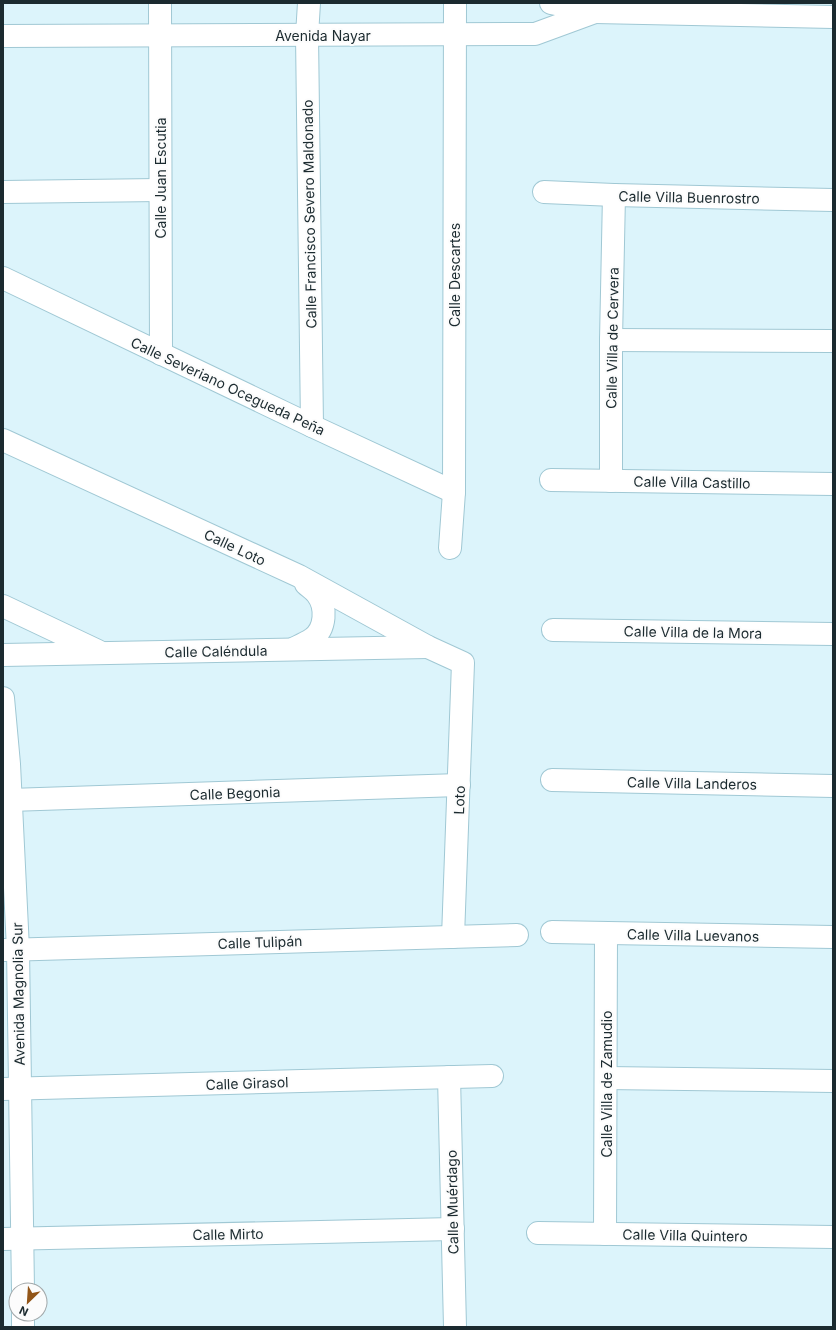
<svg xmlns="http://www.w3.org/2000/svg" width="836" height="1330" viewBox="0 0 836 1330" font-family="Inter,sans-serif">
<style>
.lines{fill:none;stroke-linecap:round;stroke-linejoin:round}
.minor-casing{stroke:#a0c8d4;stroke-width:24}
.minor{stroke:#fff;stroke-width:22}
.labels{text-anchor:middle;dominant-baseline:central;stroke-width:4;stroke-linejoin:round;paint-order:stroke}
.street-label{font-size:14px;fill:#1b2a2f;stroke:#fcfcfc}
</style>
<rect width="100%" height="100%" fill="#dcf4fb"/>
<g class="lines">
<defs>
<g id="minor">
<path d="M 160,3 L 161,354"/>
<path d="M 309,3 L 307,35 L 312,426"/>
<path d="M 551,3 L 595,12 L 833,17"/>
<path d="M 3,36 L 535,34 L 595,12"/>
<path d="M 3,192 L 159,190"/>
<path d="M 544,192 L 614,195 L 833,200"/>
<path d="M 3,278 L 312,426 L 454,492"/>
<path d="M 611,340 L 833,341"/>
<path d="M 3,440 L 299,576 L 428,647 L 463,663 L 453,937"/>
<path d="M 551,480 L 833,484"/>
<path d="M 611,481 L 611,340 L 614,195"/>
<path d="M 450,548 L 454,492 L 455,3"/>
<path d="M 3,606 L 98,651"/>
<path d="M 553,630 L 833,634"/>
<path d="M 293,649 C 299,646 306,643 312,639 C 326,629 327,607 317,594 C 314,590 309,587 306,584"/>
<path d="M 3,655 L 428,647"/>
<path d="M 3,698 L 9,764 L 18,949 L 23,1290"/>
<path d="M 552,780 L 833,786"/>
<path d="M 10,800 L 459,785"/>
<path d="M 552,932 L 833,937"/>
<path d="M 4,950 L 517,935"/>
<path d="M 449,1077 L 455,1327"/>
<path d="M 606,1078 L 833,1081"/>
<path d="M 3,1089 L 492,1076"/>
<path d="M 538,1233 L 833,1237"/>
<path d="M 605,1234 L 606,934"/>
<path d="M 3,1239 L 453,1229"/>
<path d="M 23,1314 L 23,1327"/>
</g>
</defs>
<use href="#minor" class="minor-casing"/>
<use href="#minor" class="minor"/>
</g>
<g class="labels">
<g class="street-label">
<text x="323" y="35">Avenida Nayar</text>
<text transform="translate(160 178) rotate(-90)">Calle Juan Escutia</text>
<text transform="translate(689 197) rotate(1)">Calle Villa Buenrostro</text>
<text transform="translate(309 214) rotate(-91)">Calle Francisco Severo Maldonado</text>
<text transform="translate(454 275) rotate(-90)">Calle Descartes</text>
<text transform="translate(612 338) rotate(-89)">Calle Villa de Cervera</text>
<text transform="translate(228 386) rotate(25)">Calle Severiano Ocegueda Peña</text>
<text transform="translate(692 482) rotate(1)">Calle Villa Castillo</text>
<text transform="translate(235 547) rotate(25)">Calle Loto</text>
<text transform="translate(693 632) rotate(1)">Calle Villa de la Mora</text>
<text transform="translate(216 651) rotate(-1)">Calle Caléndula</text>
<text transform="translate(692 783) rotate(1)">Calle Villa Landeros</text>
<text transform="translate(235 793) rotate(-2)">Calle Begonia</text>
<text transform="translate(459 800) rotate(-88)">Loto</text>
<text transform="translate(693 935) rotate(1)">Calle Villa Luevanos</text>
<text transform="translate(260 942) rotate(-2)">Calle Tulipán</text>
<text transform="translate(18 994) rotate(-91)">Avenida Magnolia Sur</text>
<text transform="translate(247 1083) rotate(-2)">Calle Girasol</text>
<text transform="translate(606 1084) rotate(-90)">Calle Villa de Zamudio</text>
<text transform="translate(452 1202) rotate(-91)">Calle Muérdago</text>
<text transform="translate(228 1234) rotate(-1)">Calle Mirto</text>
<text transform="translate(685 1235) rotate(1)">Calle Villa Quintero</text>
</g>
</g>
<rect width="836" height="1330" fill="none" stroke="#1b2a2f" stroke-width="8"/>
<g transform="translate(28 1302) rotate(205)"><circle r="19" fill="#fcfcfc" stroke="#a2a8aa"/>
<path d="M0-3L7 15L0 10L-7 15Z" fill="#925518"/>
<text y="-6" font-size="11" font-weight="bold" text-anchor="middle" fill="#1b2a2f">N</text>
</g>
</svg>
